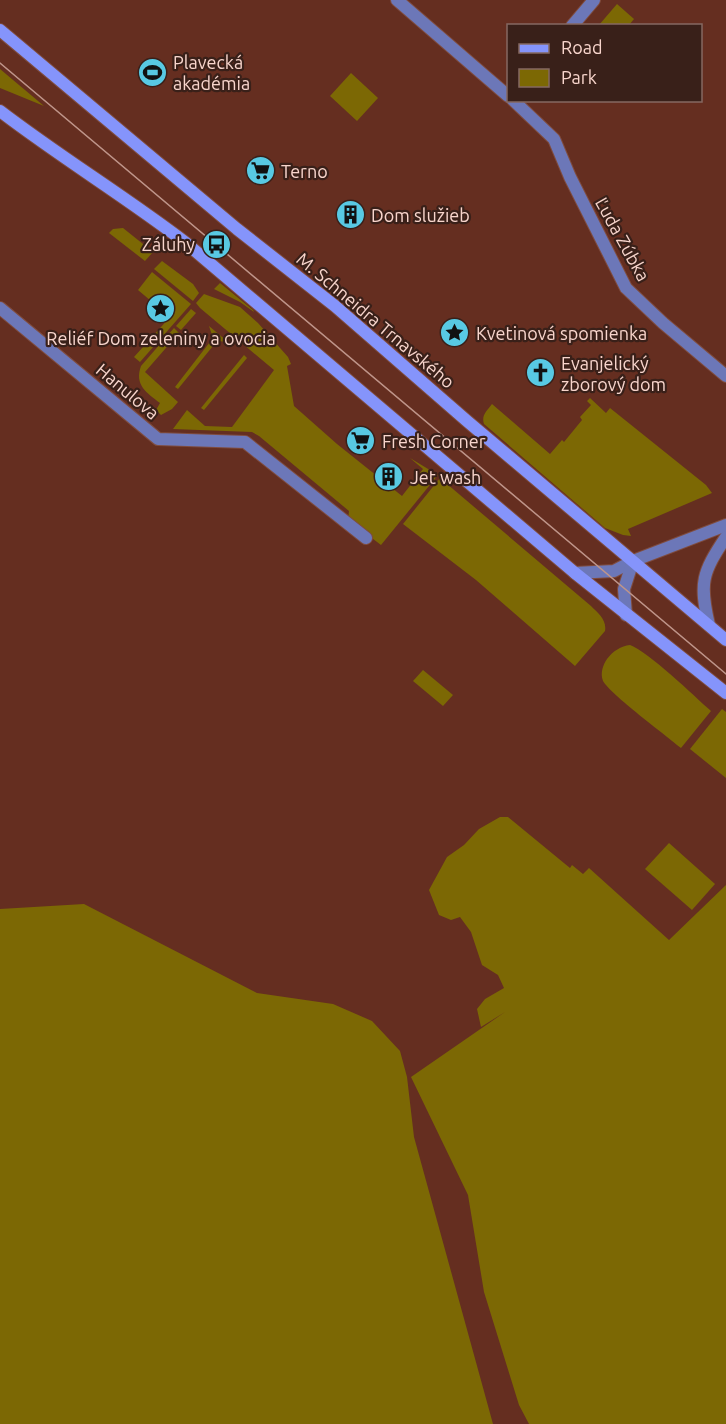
<svg xmlns="http://www.w3.org/2000/svg" width="726" height="1424" viewBox="0 0 726 1424" font-family="Ubuntu,sans-serif">
<style>
.green{fill:#7c6804}
.lines{fill:none;stroke-linecap:round;stroke-linejoin:round}
.minor-casing{stroke:#7f4c3f;stroke-width:14}
.tertiary-casing{stroke:#7f4c3f;stroke-width:14}
.secondary-casing{stroke:#7f4c3f;stroke-width:14}
.minor{stroke:#6c77b8;stroke-width:12}
.tertiary{stroke:#6c77b8;stroke-width:12}
.secondary{stroke:#8594fb;stroke-width:12}
.tram{stroke:#bf958a;stroke-width:1.5}
.labels{text-anchor:middle;dominant-baseline:central;stroke-width:4.5;stroke-linejoin:round;paint-order:stroke}
.poi-label{font-size:18px;fill:#f8d5cc;stroke:#392019;text-anchor:start}
.street-label{font-size:18px;fill:#f8d5cc;stroke:#392019}
</style>
<rect width="100%" height="100%" fill="#652e20"/>
<g class="green">
<path d="M 617,4 L 634,19 L 629,25 L 599,25 Z"/>
<path d="M 0,69 L 44,106 L 0,88 Z"/>
<path d="M 351,73 L 378,98 L 357,121 L 330,96 Z"/>
<path d="M 123,228 L 153,252 L 145,261 L 109,233 L 113,229 Z"/>
<path d="M 162,261 L 193,284 L 199,293 L 193,301 L 154,269 Z"/>
<path d="M 152,272 L 191,304 L 140,362 L 134,357 L 170,317 L 138,290 Z"/>
<path d="M 220,283 L 253,310 L 254,312 L 240,302 L 214,289 Z"/>
<path d="M 204,294 L 240,307 L 258,323 L 288,357 L 291,364 L 287,366 L 294,406 L 337,444 L 402,496 L 423,469 L 410,458 L 438,475 L 381,545 L 348,520 L 349,511 L 259,436 L 252,432 L 173,429 L 187,410 L 205,426 L 232,427 L 274,370 L 200,308 L 196,303 Z"/>
<path d="M 191,309 L 196,313 L 181,330 L 176,326 Z"/>
<path d="M 209,326 L 228,342 L 217,341 L 178,389 L 175,387 L 213,338 Z"/>
<path d="M 174,328 L 179,333 L 145,372 L 178,402 L 172,409 L 161,415 L 156,410 L 160,403 C 147,393 134,385 141,366 Z"/>
<path d="M 244,355 L 247,358 L 204,410 L 201,408 Z"/>
<path d="M 590,398 L 606,413 L 610,408 L 706,485 L 712,493 L 628,529 L 631,536 L 623,535 L 605,528 L 484,424 C 481,415 487,411 492,404 L 550,454 L 562,440 L 564,442 L 582,420 L 580,417 L 591,405 L 587,401 Z"/>
<path d="M 440,478 L 591,606 C 598,613 607,620 605,631 L 575,666 L 476,580 L 403,524 Z"/>
<path d="M 630,645 C 649,652 694,696 711,711 L 681,748 C 667,736 610,694 603,681 C 600,673 603,665 607,659 C 613,651 621,646 630,645 Z"/>
<path d="M 423,670 L 453,695 L 443,706 L 413,681 Z"/>
<path d="M 722,709 L 726,712 L 726,778 L 690,749 Z"/>
<path d="M 500,817 L 508,817 L 570,868 L 572,865 L 583,874 L 589,868 L 669,940 L 726,885 L 726,1424 L 529,1424 L 519,1405 L 484,1292 L 468,1195 L 411,1077 L 505,1012 L 481,1027 L 477,1009 L 485,999 L 504,988 L 498,975 L 482,965 L 471,932 L 460,917 L 451,920 L 439,915 L 429,890 L 447,857 L 464,845 L 479,829 Z"/>
<path d="M 669,843 L 715,884 L 692,910 L 645,869 Z"/>
<path d="M 84,904 L 257,993 L 333,1004 L 372,1021 L 400,1051 L 407,1077 L 414,1137 L 493,1424 L 0,1424 L 0,909 Z"/>
</g>
<g class="lines">
<defs>
<g id="minor">
<path d="M 397,0 L 508,96"/>
<path d="M 572,26 L 594,0"/>
<path d="M 513,100 L 554,139 L 570,177 L 626,288 L 663,323 L 726,376"/>
<path d="M 0,308 L 158,439 L 245,442 L 366,538"/>
</g>
<g id="tertiary">
<path d="M 575,573 L 614,571 L 633,561 L 726,525"/>
<path d="M 626,615 L 624,589 L 633,561"/>
<path d="M 709,625 C 699,583 702,573 726,537"/>
</g>
<g id="secondary">
<path d="M 0,30 L 237,229 L 335,306 L 467,421 L 726,640"/>
<path d="M 0,111 C 60,157 126,197 186,243 L 575,573 L 726,693"/>
</g>
</defs>
<use href="#minor" class="minor-casing"/>
<use href="#tertiary" class="tertiary-casing"/>
<use href="#secondary" class="secondary-casing"/>
<use href="#minor" class="minor"/>
<use href="#tertiary" class="tertiary"/>
<use href="#secondary" class="secondary"/>
<path class="tram" d="M 0,63 L 726,674"/>
</g>
<defs>
<symbol id="stadium-disc" viewBox="-11 -11 22 22"><circle r="9.5" fill="#58c9e3" stroke="#392019"/><path d="M0-5a6.5 5 0 1 0 0 10a6.5 5 0 1 0 0-10ZM-3.5-1.8h7v3.6h-7Z" fill="#111"/></symbol>
<symbol id="supermarket-disc" viewBox="-11 -11 22 22"><circle r="9.5" fill="#58c9e3" stroke="#392019"/><path d="M-6-5.5h2.5l.6 2H6L4.5 2H-2.5L-4.4-4H-6ZM-1.5 3.2a1.3 1.3 0 1 0 .1 0ZM3 3.2a1.3 1.3 0 1 0 .1 0Z" fill="#111"/></symbol>
<symbol id="building-disc" viewBox="-11 -11 22 22"><circle r="9.5" fill="#58c9e3" stroke="#392019"/><path d="M-4-6H4V6H1V3H-1V6H-4ZM-2.5-4.3h1.7v1.8h-1.7ZM.8-4.3h1.7v1.8H.8ZM-2.5-1h1.7V.8h-1.7ZM.8-1h1.7V.8H.8Z" fill="#111"/></symbol>
<symbol id="bus-disc" viewBox="-11 -11 22 22"><circle r="9.5" fill="#58c9e3" stroke="#392019"/><path d="M-5-6H5V4H4V6H2V4H-2V6H-4V4H-5ZM-3.5-4V0h7V-4ZM-3.5 1.2v1.5H-2V1.2ZM2 1.2v1.5H3.5V1.2Z" fill="#111"/></symbol>
<symbol id="sight-disc" viewBox="-11 -11 22 22"><circle r="9.5" fill="#58c9e3" stroke="#392019"/><path d="M0-6L1.8-2.2L6-1.7L2.9 1.2L3.7 5.4L0 3.3L-3.7 5.4L-2.9 1.2L-6-1.7L-1.8-2.2Z" fill="#111"/></symbol>
<symbol id="church-disc" viewBox="-11 -11 22 22"><circle r="9.5" fill="#58c9e3" stroke="#392019"/><path d="M-1.2-6h2.4v3.5h3.3v2.4h-3.3V6h-2.4V-.1h-3.3v-2.4h3.3Z" fill="#111"/></symbol>
</defs>
<g fill-rule="evenodd">
<use href="#stadium-disc" x="136" y="56" width="33" height="33"/>
<use href="#supermarket-disc" x="244" y="154" width="33" height="33"/>
<use href="#building-disc" x="334" y="198" width="33" height="33"/>
<use href="#bus-disc" x="200" y="228" width="33" height="33"/>
<use href="#sight-disc" x="144" y="292" width="33" height="33"/>
<use href="#sight-disc" x="438" y="316" width="33" height="33"/>
<use href="#church-disc" x="524" y="356" width="33" height="33"/>
<use href="#supermarket-disc" x="344" y="424" width="33" height="33"/>
<use href="#building-disc" x="372" y="460" width="33" height="33"/>
</g>
<g class="labels">
<g class="poi-label">
<text x="173" y="62">Plavecká<tspan x="173" dy="21">akadémia</tspan></text>
<text x="281" y="171">Terno</text>
<text x="371" y="215">Dom služieb</text>
<text x="195" y="244" text-anchor="end">Záluhy</text>
<text x="476" y="333">Kvetinová spomienka</text>
<text x="161" y="338" text-anchor="middle">Reliéf Dom zeleniny a ovocia</text>
<text x="561" y="363">Evanjelický<tspan x="561" dy="21">zborový dom</tspan></text>
<text x="382" y="441">Fresh Corner</text>
<text x="410" y="477">Jet wash</text>
</g>
<g class="street-label">
<text transform="translate(623 239) rotate(61)">Ľuda Zúbka</text>
<text transform="translate(376 320) rotate(40)">M. Schneidra Trnavského</text>
<text transform="translate(128 391) rotate(40)">Hanulova</text>
</g>
</g>
<rect x="507" y="24" width="195" height="78" fill="#392019" stroke="#856861" stroke-width="1.5"/>
<rect x="519" y="44" width="30" height="9" fill="#8594fb" stroke="#856861" stroke-width="1.5"/>
<text x="561" y="54" font-size="18" fill="#f8d5cc">Road</text>
<rect x="519" y="69" width="30" height="18" fill="#7c6804" stroke="#856861" stroke-width="1.5"/>
<text x="561" y="84" font-size="18" fill="#f8d5cc">Park</text>
</svg>
